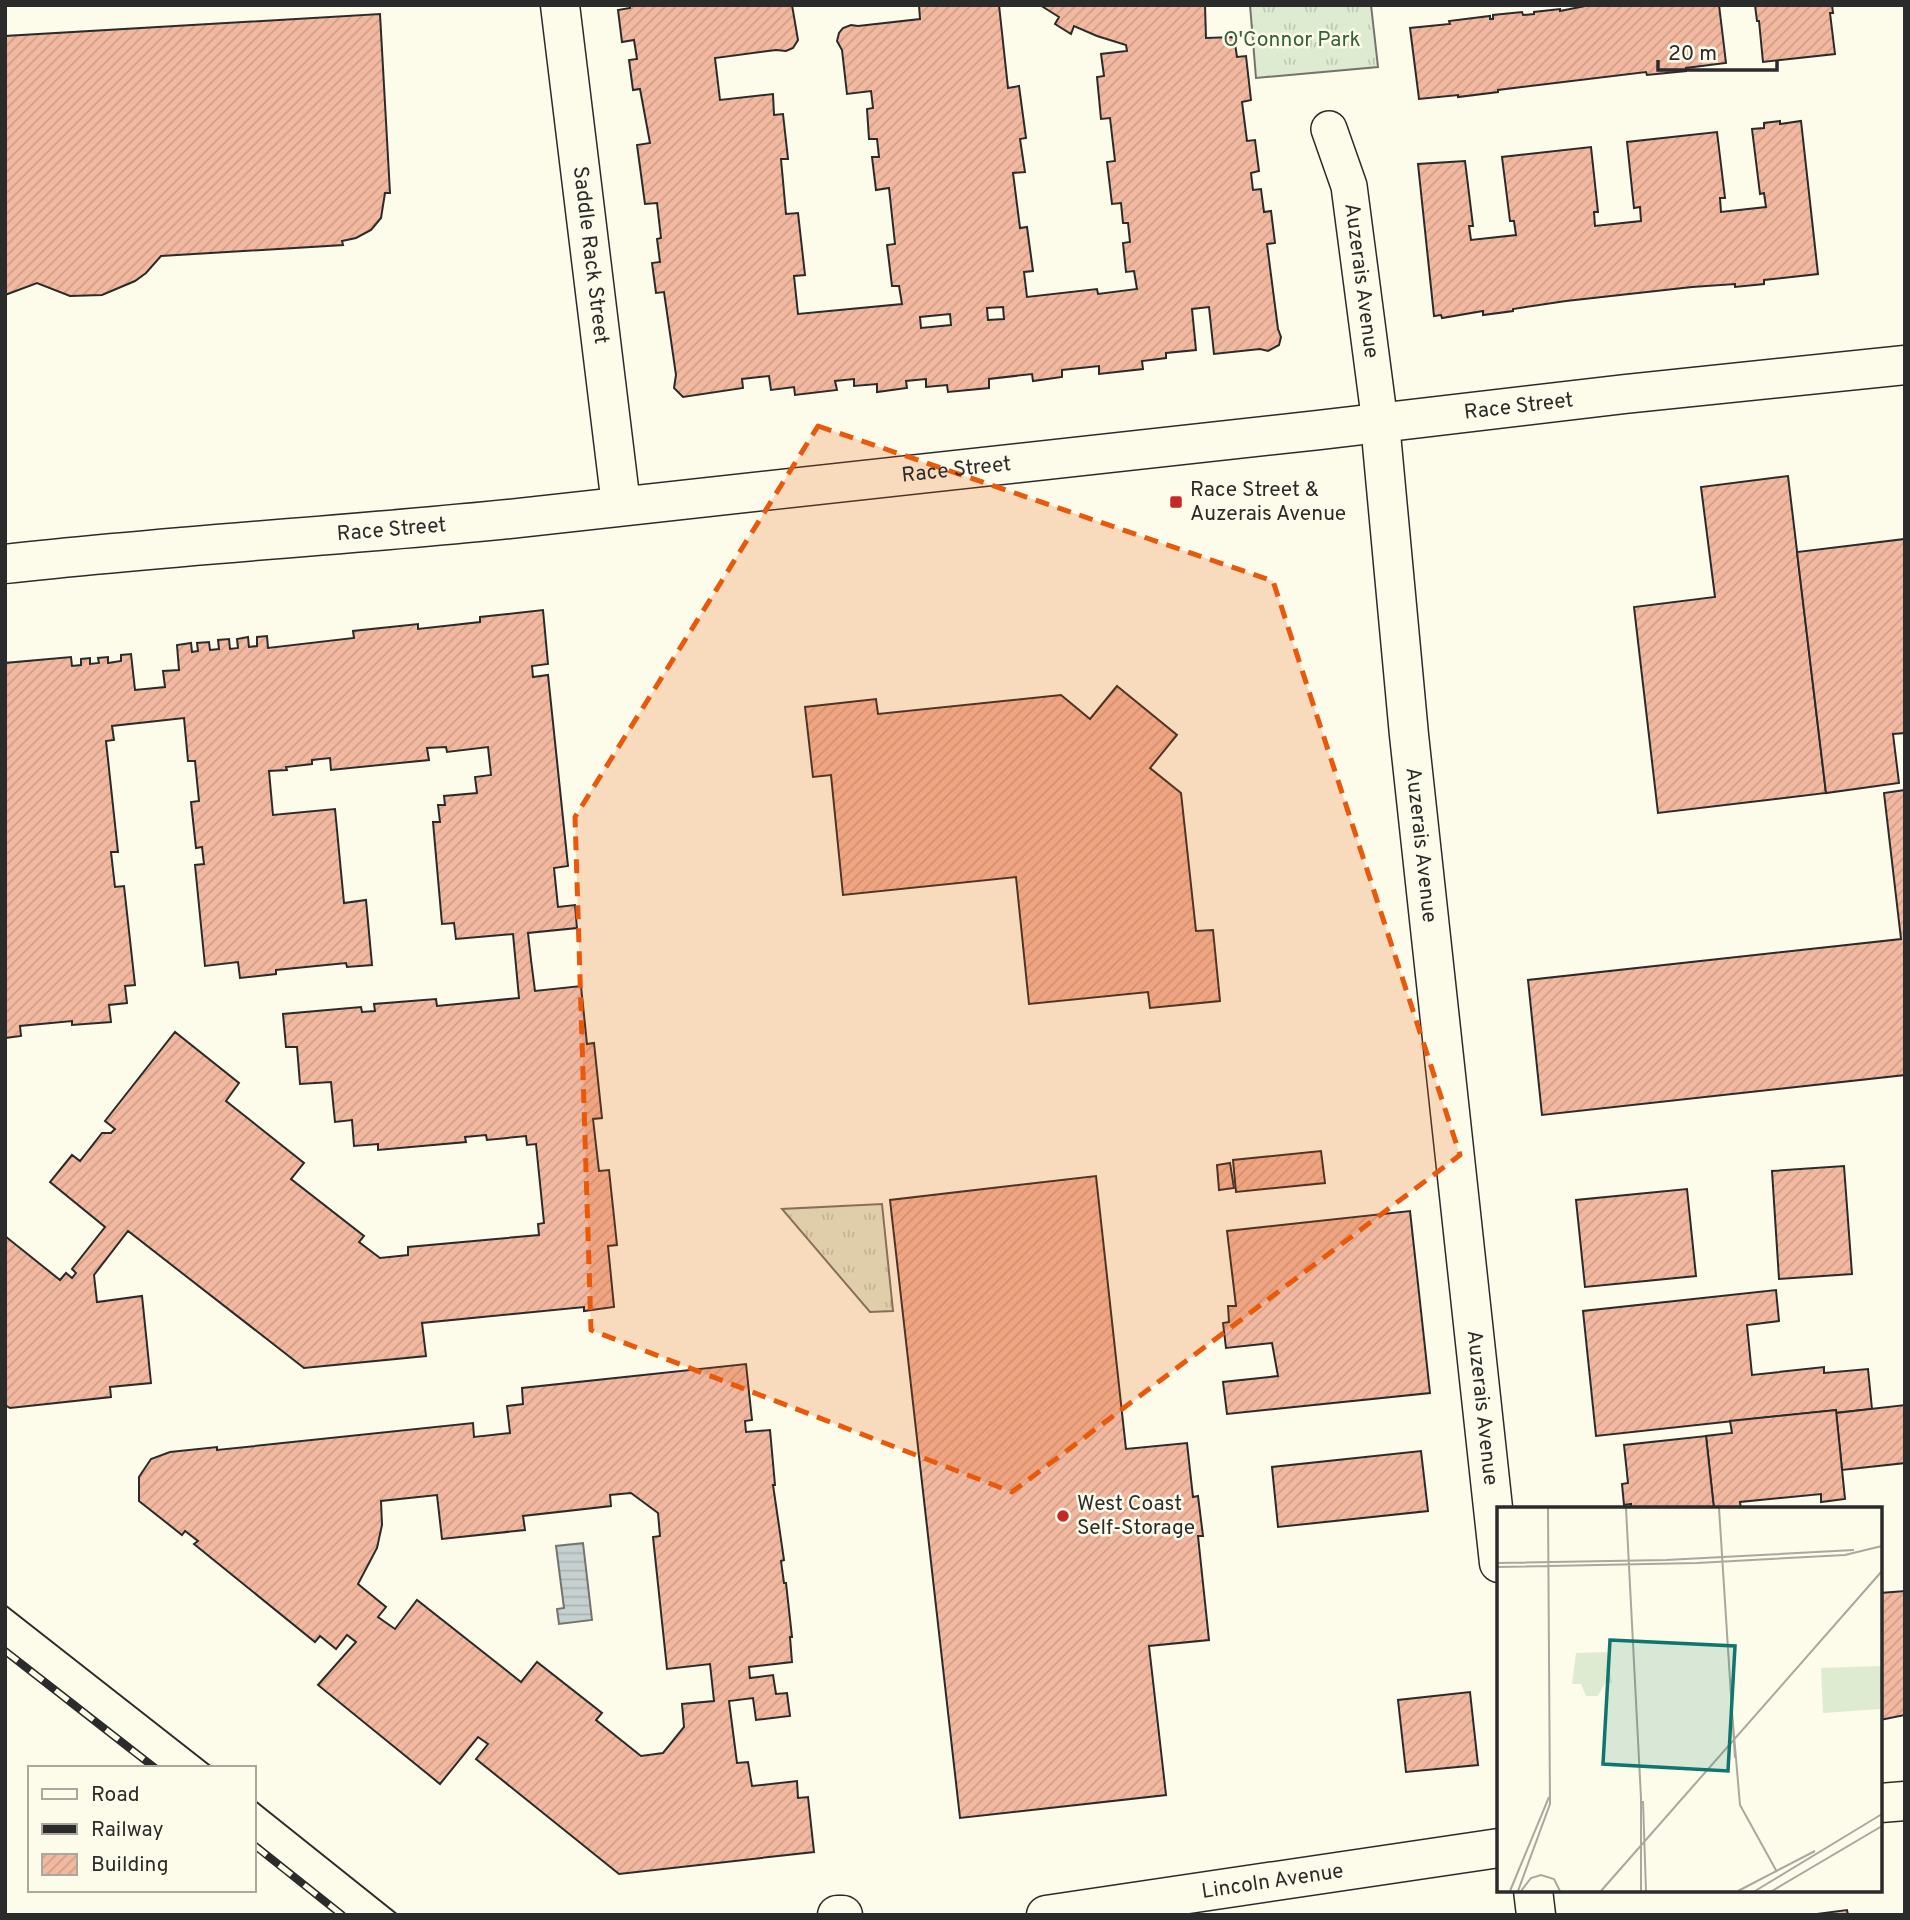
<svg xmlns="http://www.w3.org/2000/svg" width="1910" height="1920" viewBox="0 0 1910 1920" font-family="Overpass,sans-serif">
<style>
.grass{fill:url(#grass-tufts);stroke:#74746e;stroke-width:2}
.water{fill:url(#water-rules);stroke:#74746e;stroke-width:2}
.building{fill:url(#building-hatch);stroke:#2b2b2b;stroke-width:2;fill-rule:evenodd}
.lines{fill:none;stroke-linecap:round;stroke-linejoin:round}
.minor-casing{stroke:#2b2b2b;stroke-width:38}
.tertiary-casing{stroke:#2b2b2b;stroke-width:41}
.secondary-casing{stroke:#2b2b2b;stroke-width:41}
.minor{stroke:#fdfbea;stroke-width:35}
.tertiary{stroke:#fdfbea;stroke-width:38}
.secondary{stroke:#fdfbea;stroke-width:38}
.tram{stroke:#2b2b2b;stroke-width:2}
.rail-casing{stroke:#2b2b2b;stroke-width:8}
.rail{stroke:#fdfbea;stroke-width:5;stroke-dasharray:16;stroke-linecap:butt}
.marked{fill:#e8590c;fill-opacity:0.2;stroke:#e8590c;stroke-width:5;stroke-dasharray:14 9;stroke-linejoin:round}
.poi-dot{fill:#c62828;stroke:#fdfbea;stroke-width:2.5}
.labels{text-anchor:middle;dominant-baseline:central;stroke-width:5;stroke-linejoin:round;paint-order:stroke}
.park-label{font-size:21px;fill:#34623c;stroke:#fdfbea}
.street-label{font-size:21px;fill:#2b2b2b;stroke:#fdfbea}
.poi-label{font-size:21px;fill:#2b2b2b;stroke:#fdfbea;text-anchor:start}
.inset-road{fill:none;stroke:#a9a89e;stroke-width:2}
.view{fill:#0f766e;fill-opacity:0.15;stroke:#0f766e;stroke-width:3.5}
.inset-edge{fill:none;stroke:#2b2b2b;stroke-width:3.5}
</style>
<defs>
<pattern id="grass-tufts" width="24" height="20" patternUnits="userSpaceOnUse" patternTransform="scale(1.75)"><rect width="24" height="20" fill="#deebd1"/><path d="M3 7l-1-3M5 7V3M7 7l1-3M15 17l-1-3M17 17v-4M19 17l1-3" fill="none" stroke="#bfcab4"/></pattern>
<pattern id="water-rules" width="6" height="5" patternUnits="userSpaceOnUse" patternTransform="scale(1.75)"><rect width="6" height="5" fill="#c7d0d0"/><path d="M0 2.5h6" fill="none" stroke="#abb3b3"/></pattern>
<pattern id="building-hatch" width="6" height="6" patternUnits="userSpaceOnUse" patternTransform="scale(1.75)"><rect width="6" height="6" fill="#f2b8a0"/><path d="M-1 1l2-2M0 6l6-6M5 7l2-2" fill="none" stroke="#d09e8a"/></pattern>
</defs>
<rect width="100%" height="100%" fill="#fdfbea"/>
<g class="grass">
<path d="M 1250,5 L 1371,5 L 1378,67 L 1256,78 Z"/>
<path d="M 882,1204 L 893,1311 L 870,1312 L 782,1209 Z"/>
</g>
<path class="water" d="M 583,1543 L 592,1620 L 559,1624 L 557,1609 L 564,1608 L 556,1546 Z"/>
<g class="building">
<path d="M 630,5 L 792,5 L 798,40 L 793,48 L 786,51 L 776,50 L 715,58 L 720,100 L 773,94 L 774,115 L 783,114 L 788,159 L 781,159 L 786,214 L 798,213 L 805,275 L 794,276 L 798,314 L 902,304 L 899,286 L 892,286 L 887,245 L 895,244 L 889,188 L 876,190 L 872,157 L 879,157 L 877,139 L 869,139 L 867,109 L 873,108 L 871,91 L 847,94 L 842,50 L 837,41 L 839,33 L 843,28 L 851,25 L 858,26 L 920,19 L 919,5 L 999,5 L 1008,88 L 1019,86 L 1026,138 L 1020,139 L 1025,172 L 1013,173 L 1020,228 L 1027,227 L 1033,271 L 1024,272 L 1027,297 L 1097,289 L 1098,294 L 1137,289 L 1134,271 L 1126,272 L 1123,243 L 1130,242 L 1128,223 L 1123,223 L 1121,203 L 1112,204 L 1107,162 L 1115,161 L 1110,118 L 1101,119 L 1097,77 L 1104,76 L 1101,54 L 1127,51 L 1126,45 L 1097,36 L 1074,26 L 1071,34 L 1055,24 L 1059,17 L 1040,5 L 1205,5 L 1206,38 L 1234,37 L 1237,57 L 1246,56 L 1251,100 L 1242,102 L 1247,141 L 1255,140 L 1259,171 L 1251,173 L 1253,190 L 1261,189 L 1264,212 L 1271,211 L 1275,243 L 1267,244 L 1278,329 L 1281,337 L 1279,345 L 1268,351 L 1260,349 L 1214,354 L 1209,307 L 1192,309 L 1196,350 L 1166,353 L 1166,358 L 1142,361 L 1143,369 L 1099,374 L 1099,366 L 1062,370 L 1062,377 L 1033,381 L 1032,374 L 989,379 L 989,388 L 948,392 L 947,385 L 926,387 L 926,379 L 906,381 L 907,388 L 877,392 L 877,384 L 854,386 L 854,379 L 835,381 L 837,390 L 795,395 L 794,387 L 771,390 L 769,376 L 742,379 L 743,388 L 683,397 L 674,388 L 676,375 L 664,292 L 656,293 L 652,263 L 660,262 L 657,239 L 661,238 L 657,203 L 645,204 L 637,145 L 650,143 L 640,89 L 633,90 L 629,60 L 637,59 L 634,40 L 622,42 L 618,10 L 630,8 ZM 1003,307 L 1004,319 L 988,320 L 987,308 ZM 950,314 L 951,325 L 921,328 L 920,317 Z"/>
<path d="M 1590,5 L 1719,5 L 1726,63 L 1686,68 L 1686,71 L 1647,75 L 1646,72 L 1498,90 L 1498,92 L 1458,97 L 1458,95 L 1419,99 L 1410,28 L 1450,24 L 1449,21 L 1490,16 L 1490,19 L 1493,19 L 1493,15 L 1522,12 L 1523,15 L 1534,14 L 1534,12 L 1560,9 L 1560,11 Z"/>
<path d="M 1755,5 L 1832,5 L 1833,13 L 1830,13 L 1835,54 L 1763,62 L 1759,21 L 1757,21 Z"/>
<path d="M 380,14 L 390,193 L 385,193 L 381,218 L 371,230 L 356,238 L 342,241 L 343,245 L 161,256 L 146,273 L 135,281 L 102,295 L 70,296 L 37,283 L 5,295 L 5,36 Z"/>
<path d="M 1780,121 L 1780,124 L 1801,121 L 1818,274 L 1764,280 L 1764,284 L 1735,287 L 1735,284 L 1692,287 L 1566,301 L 1513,309 L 1513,311 L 1483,315 L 1483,311 L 1442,318 L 1441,315 L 1434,316 L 1418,164 L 1465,161 L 1473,226 L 1469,226 L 1471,240 L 1516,235 L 1514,221 L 1510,221 L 1502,157 L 1591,147 L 1598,212 L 1594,212 L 1595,226 L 1641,221 L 1640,207 L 1634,208 L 1627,142 L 1717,132 L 1725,198 L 1720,198 L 1721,212 L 1766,207 L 1764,193 L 1760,194 L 1752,129 L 1764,128 L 1764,123 Z"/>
<path d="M 1788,476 L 1826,793 L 1658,813 L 1634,607 L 1715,597 L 1701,487 Z"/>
<path d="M 1905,539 L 1905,733 L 1893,734 L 1899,783 L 1826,793 L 1797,552 Z"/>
<path d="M 543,610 L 548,664 L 532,666 L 533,677 L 548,675 L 568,866 L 554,868 L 558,907 L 575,905 L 577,928 L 528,933 L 531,960 L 535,991 L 581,986 L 587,1044 L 594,1043 L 602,1118 L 593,1119 L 599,1171 L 609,1170 L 617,1245 L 608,1246 L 614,1307 L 584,1311 L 584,1307 L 422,1323 L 426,1356 L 304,1368 L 128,1231 L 94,1275 L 97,1302 L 142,1296 L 151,1383 L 110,1387 L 111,1397 L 10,1408 L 5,1405 L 5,1236 L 60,1280 L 66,1273 L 72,1278 L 76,1273 L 72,1269 L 105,1227 L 50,1182 L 72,1155 L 80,1161 L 102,1133 L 111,1133 L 115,1129 L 105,1121 L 175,1032 L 239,1083 L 226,1101 L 304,1163 L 291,1179 L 364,1236 L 359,1242 L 380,1258 L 408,1255 L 408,1247 L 539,1235 L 538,1224 L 544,1223 L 536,1144 L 527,1145 L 526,1136 L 487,1140 L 486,1135 L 465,1137 L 466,1142 L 378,1150 L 378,1144 L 354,1146 L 352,1120 L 335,1122 L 331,1082 L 300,1084 L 297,1047 L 286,1047 L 283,1014 L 361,1007 L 362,1012 L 375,1011 L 374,1004 L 436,999 L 437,1006 L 519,998 L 513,934 L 456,939 L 454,923 L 442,924 L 433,822 L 440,822 L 438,805 L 445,805 L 444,796 L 477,793 L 475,777 L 491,775 L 488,747 L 447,752 L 446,747 L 427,748 L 429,760 L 331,770 L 330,758 L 312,760 L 312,764 L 286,767 L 287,770 L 269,771 L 273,815 L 335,809 L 344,903 L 366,900 L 372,965 L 347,967 L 346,963 L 276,970 L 276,974 L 240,978 L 238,962 L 205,966 L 195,865 L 204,864 L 202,847 L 196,848 L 191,802 L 199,801 L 195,761 L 188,761 L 184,718 L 112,726 L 114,740 L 106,741 L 118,852 L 111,852 L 115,887 L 124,886 L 135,985 L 125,986 L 127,1003 L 109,1005 L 111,1022 L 72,1025 L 72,1021 L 20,1026 L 21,1036 L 5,1038 L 5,663 L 71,657 L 72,666 L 81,665 L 81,659 L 90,658 L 90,664 L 99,663 L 98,658 L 108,657 L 108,663 L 121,661 L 121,655 L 131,654 L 135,690 L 165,687 L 163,671 L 179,670 L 177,645 L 191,643 L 192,652 L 198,651 L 197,643 L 209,642 L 210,650 L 219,649 L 218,640 L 229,639 L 230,649 L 238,648 L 237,639 L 248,637 L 249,647 L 257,646 L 257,637 L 267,636 L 268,648 L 354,638 L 353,631 L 418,624 L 418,629 L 480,622 L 480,617 Z"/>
<path d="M 1117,686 L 1177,735 L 1150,768 L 1181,793 L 1196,931 L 1213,930 L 1220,1001 L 1150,1008 L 1148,992 L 1029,1004 L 1016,877 L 843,895 L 831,775 L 813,777 L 805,707 L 876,699 L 878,714 L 1061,695 L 1090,719 Z"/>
<path d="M 1905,790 L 1905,1075 L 1542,1115 L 1528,980 L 1901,939 L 1884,793 Z"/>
<path d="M 1321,1151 L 1325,1183 L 1236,1192 L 1233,1160 Z"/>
<path d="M 1230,1163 L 1234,1188 L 1219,1190 L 1217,1165 Z"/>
<path d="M 1844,1166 L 1852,1274 L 1779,1279 L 1772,1171 Z"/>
<path d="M 1096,1176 L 1126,1449 L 1187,1443 L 1193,1497 L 1198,1496 L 1203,1536 L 1198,1536 L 1209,1640 L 1149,1646 L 1166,1795 L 960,1818 L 890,1200 Z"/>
<path d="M 1687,1189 L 1696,1276 L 1585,1287 L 1576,1200 Z"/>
<path d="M 1410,1211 L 1430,1393 L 1227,1414 L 1223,1382 L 1278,1376 L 1272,1343 L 1226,1348 L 1223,1323 L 1229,1322 L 1228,1306 L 1236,1306 L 1227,1231 Z"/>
<path d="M 1776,1290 L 1779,1321 L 1747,1325 L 1752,1375 L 1824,1367 L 1824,1373 L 1868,1369 L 1872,1409 L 1836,1413 L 1836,1410 L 1596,1436 L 1583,1311 Z"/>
<path d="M 746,1364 L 752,1420 L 745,1421 L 746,1432 L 770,1430 L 775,1485 L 773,1485 L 784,1560 L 781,1561 L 784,1583 L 786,1583 L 792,1637 L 790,1637 L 792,1662 L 749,1667 L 750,1678 L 773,1675 L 776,1694 L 787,1693 L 790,1716 L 756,1720 L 753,1698 L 729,1701 L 737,1763 L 748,1762 L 752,1786 L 797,1781 L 798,1798 L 808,1797 L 814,1852 L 619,1874 L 476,1759 L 488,1744 L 478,1737 L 440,1784 L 318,1685 L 356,1642 L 347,1635 L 336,1649 L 320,1636 L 315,1642 L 194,1544 L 198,1541 L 185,1531 L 182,1535 L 139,1501 L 139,1477 L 151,1459 L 170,1452 L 217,1447 L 217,1450 L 473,1423 L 474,1437 L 510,1433 L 507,1406 L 523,1404 L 522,1388 ZM 631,1493 L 658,1513 L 660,1536 L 653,1537 L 667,1669 L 710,1664 L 714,1701 L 682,1704 L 684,1727 L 663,1753 L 641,1756 L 596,1720 L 602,1713 L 537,1662 L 521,1682 L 417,1600 L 395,1629 L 378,1617 L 386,1607 L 358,1584 L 377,1548 L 382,1525 L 381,1501 L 437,1495 L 442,1539 L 525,1530 L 523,1516 L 611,1506 L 610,1495 Z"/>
<path d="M 1905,1405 L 1905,1463 L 1842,1470 L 1836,1413 Z"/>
<path d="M 1836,1410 L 1845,1499 L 1821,1502 L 1821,1494 L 1740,1502 L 1741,1509 L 1714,1509 L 1706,1436 L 1732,1433 L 1730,1421 Z"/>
<path d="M 1706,1436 L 1714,1509 L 1631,1509 L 1631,1504 L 1624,1505 L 1622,1484 L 1628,1483 L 1624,1445 Z"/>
<path d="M 1421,1451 L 1428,1511 L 1278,1527 L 1272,1467 Z"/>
<path d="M 1905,1591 L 1905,1715 L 1880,1720 L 1880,1593 Z"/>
<path d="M 1470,1692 L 1478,1765 L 1406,1772 L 1398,1700 Z"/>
<path d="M 1847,1910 L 1848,1915 L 1809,1915 Z"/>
</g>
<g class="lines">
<defs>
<g id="minor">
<path id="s1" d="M 1329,129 L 1349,186 L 1380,423"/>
</g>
<g id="tertiary">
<path id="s2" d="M 560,5 L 621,505"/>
<path id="s3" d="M 1380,423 L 1409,735 L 1499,1563"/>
<path d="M 1533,1890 L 1536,1915"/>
</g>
<g id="secondary">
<path id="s4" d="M 5,564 C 173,545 341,536 509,519 L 1319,430 L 1625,394 L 1905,365"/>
<path d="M 1880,1803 L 1905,1801"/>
<path d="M 837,1915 L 843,1915"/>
<path id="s5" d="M 1046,1915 L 1499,1848"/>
</g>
</defs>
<use href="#minor" class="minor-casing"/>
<use href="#tertiary" class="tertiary-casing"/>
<use href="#secondary" class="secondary-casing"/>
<use href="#minor" class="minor"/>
<use href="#tertiary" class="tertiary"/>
<use href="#secondary" class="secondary"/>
<g class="tram">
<path d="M 5,1605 L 213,1768"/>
<path d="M 254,1800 L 398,1915"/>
</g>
<defs>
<g id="rail">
<path d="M 5,1651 L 155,1768"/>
<path d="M 254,1845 L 342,1915"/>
</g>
</defs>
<use href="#rail" class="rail-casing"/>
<use href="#rail" class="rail"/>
</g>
<path class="marked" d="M 818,426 L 1273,581 L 1460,1155 L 1012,1492 L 591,1330 L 575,817 Z"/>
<g class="poi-dot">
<rect x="1169" y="495" width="14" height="14" rx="3.5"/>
<circle cx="1063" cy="1516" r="7"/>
</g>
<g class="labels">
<g class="park-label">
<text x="1292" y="40">O'Connor Park</text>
</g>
<g class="street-label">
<text stroke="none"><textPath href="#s2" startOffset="252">Saddle Rack Street</textPath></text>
<text stroke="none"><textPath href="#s1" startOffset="156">Auzerais Avenue</textPath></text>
<text stroke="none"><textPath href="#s4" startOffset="1522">Race Street</textPath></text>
<text stroke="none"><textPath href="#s4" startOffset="956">Race Street</textPath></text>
<text stroke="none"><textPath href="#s4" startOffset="388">Race Street</textPath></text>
<text stroke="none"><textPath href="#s3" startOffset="424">Auzerais Avenue</textPath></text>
<text stroke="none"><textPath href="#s3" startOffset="990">Auzerais Avenue</textPath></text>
<text stroke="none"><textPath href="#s5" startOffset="229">Lincoln Avenue</textPath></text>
</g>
<g class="poi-label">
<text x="1190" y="490">Race Street &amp;<tspan x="1190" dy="24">Auzerais Avenue</tspan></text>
<text x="1077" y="1504">West Coast<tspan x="1077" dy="24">Self-Storage</tspan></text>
</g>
</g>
<g transform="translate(1497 1507)">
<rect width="385" height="385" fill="#fdfbea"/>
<path d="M 110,145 L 115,176 L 108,176 L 101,189 L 89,189 L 84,177 L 75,177 L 79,146 ZM 385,159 L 383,202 L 326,206 L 324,161 Z" fill="#deebd1"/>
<path d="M 374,163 L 376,198 L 356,199 L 355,195 L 352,199 L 332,201 L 330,165 L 350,164 L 351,169 L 354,164 Z" fill="#deebd1"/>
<path class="inset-road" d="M 129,1 L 144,291 L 144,384M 222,1 L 238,251M 0,56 L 169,53 L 357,43M 0,60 L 200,56 L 348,48 L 385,39M 235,205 L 243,298 L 280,365M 146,294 L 149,384M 13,384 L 52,290M 21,384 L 53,297 L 51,1M 24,384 L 34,371 L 44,368 L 57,372 L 63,384M 104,384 L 385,64M 241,384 L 318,344M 258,384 L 385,307M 275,384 L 385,319"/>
<path class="view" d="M 113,133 L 238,139 L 231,264 L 106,257 Z"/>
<rect width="385" height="385" class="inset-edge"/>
</g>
<rect width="1910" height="1920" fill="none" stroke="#2b2b2b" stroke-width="14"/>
<rect x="28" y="1766" width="228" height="126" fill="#fdfbea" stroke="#a9a89e" stroke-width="2"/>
<rect x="42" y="1789" width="35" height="10" fill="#fdfbea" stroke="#a9a89e" stroke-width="2"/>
<text x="91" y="1801" font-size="21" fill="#2b2b2b">Road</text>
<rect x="42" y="1824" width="35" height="10" fill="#2b2b2b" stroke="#a9a89e" stroke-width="2"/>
<text x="91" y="1836" font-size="21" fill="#2b2b2b">Railway</text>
<rect x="42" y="1854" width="35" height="21" fill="url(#building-hatch)" stroke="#a9a89e" stroke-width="2"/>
<text x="91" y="1871" font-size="21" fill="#2b2b2b">Building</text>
<path d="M1658 60v10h119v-10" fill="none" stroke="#2b2b2b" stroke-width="3.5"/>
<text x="1668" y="60" font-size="21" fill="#2b2b2b" stroke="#fdfbea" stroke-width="5" paint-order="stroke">20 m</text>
</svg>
